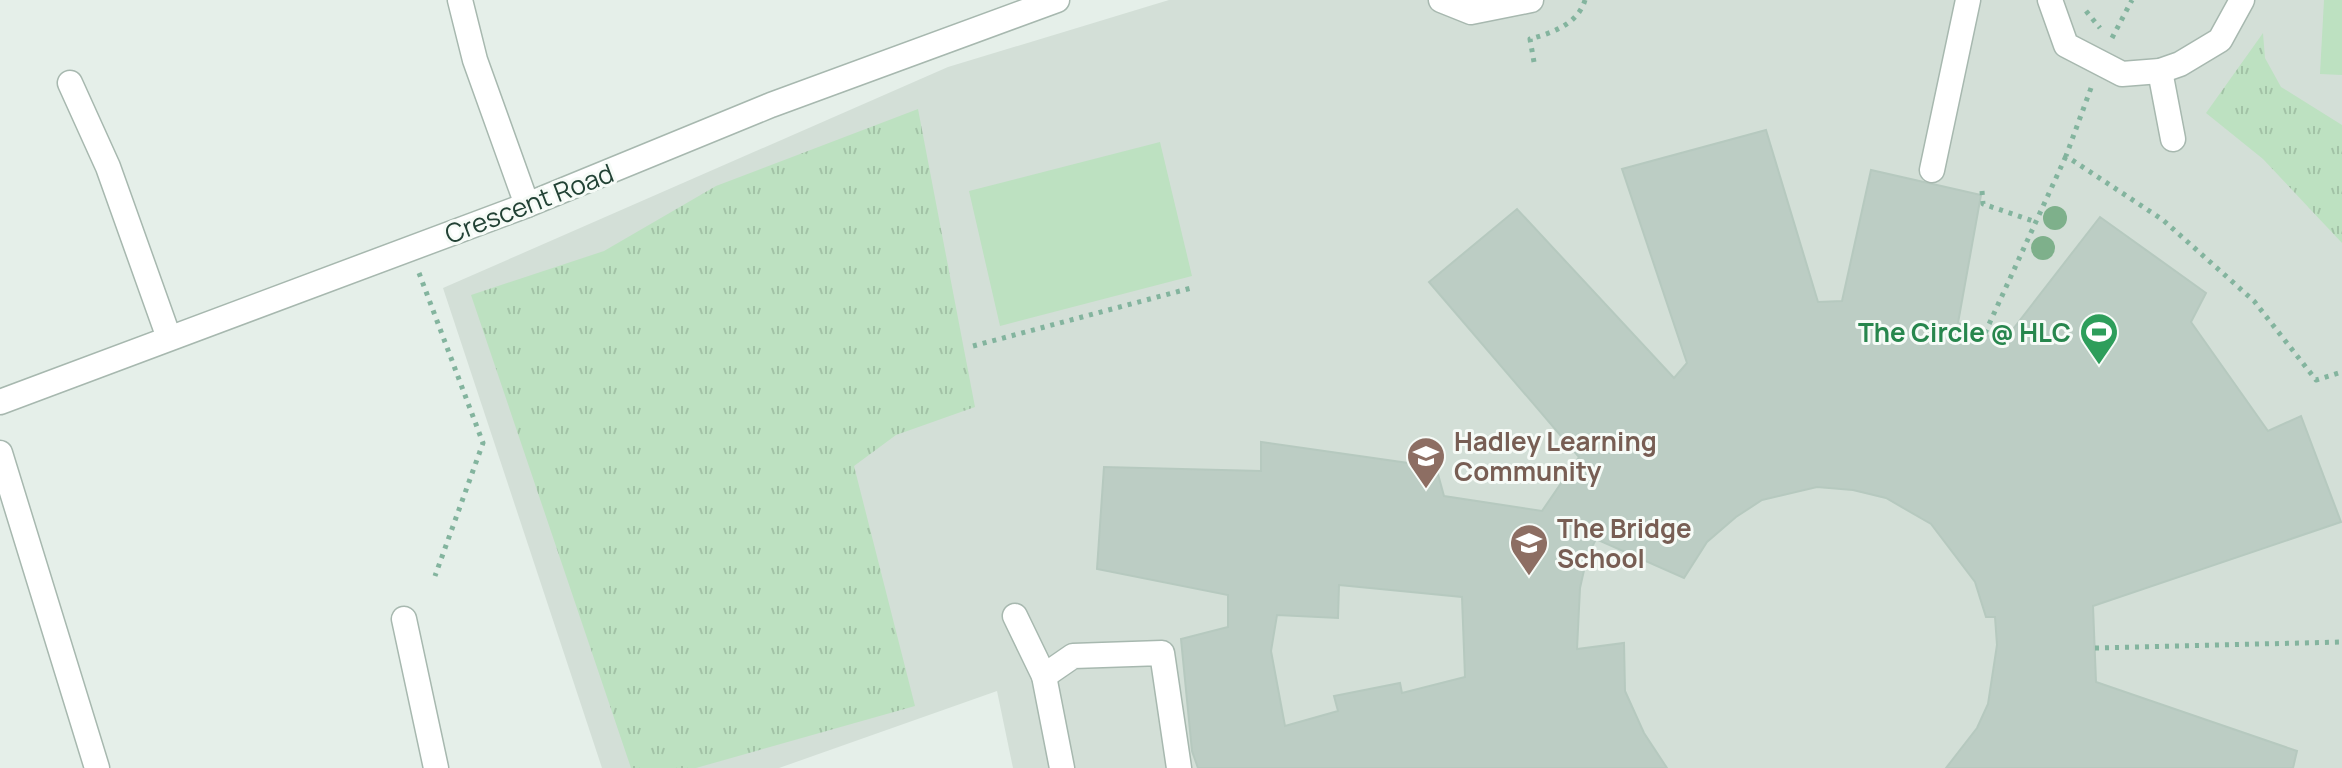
<svg xmlns="http://www.w3.org/2000/svg" width="2342" height="768" viewBox="0 0 2342 768" font-family="Manrope,sans-serif">
<style>
.built{fill:#d3dfd7}
.grass{fill:url(#grass-tufts)}
.pitch{fill:#bde1c1}
.building{fill:#bccdc4;stroke:#b6c9bf;stroke-width:2;fill-rule:evenodd}
.lines{fill:none;stroke-linecap:round;stroke-linejoin:round}
.minor-casing{stroke:#a7b8af;stroke-width:27}
.path{stroke:#83b49e;stroke-width:5;stroke-dasharray:4 6;stroke-linecap:butt}
.minor{stroke:#fff;stroke-width:24}
.tree{fill:#7eb08b}
.labels{text-anchor:middle;dominant-baseline:central;stroke-width:6;stroke-linejoin:round;paint-order:stroke}
.street-label{font-size:26px;fill:#224235;stroke:#f6fbf7}
.leisure-label{font-size:26px;font-weight:bold;fill:#27864d;stroke:#f6fbf7;text-anchor:end}
.education-label{font-size:26px;font-weight:bold;fill:#785e54;stroke:#f6fbf7;text-anchor:start}
</style>
<defs>
<pattern id="grass-tufts" width="24" height="20" patternUnits="userSpaceOnUse" patternTransform="scale(2)"><rect width="24" height="20" fill="#bde1c1"/><path d="M3 7l-1-3M5 7V3M7 7l1-3M15 17l-1-3M17 17v-4M19 17l1-3" fill="none" stroke="#a2c2a6"/></pattern>
</defs>
<rect width="100%" height="100%" fill="#e5efe9"/>
<path class="built" d="M 1169,0 L 2342,0 L 2342,768 L 1013,768 L 997,691 L 779,768 L 602,768 L 443,288 L 948,67 Z"/>
<g class="grass">
<path d="M 2263,33 L 2265,58 L 2281,87 L 2342,125 L 2342,243 L 2263,159 L 2206,113 Z"/>
<path d="M 918,109 L 975,407 L 896,435 L 854,466 L 915,706 L 696,768 L 631,768 L 471,295 L 604,251 L 716,186 Z"/>
</g>
<g class="pitch">
<path d="M 2324,0 L 2342,0 L 2342,75 L 2320,74 Z"/>
<path d="M 1160,142 L 1192,276 L 1000,326 L 969,191 Z"/>
</g>
<path class="building" d="M 1766,130 L 1818,302 L 1842,301 L 1871,170 L 1981,195 L 1958,323 L 2003,342 L 2100,217 L 2206,293 L 2191,322 L 2268,431 L 2301,416 L 2341,522 L 2093,606 L 2096,682 L 2297,751 L 2293,768 L 1946,768 L 1977,728 L 1988,704 L 1997,645 L 1995,617 L 1986,617 L 1975,582 L 1931,524 L 1886,498 L 1853,490 L 1817,487 L 1762,500 L 1736,517 L 1707,542 L 1684,578 L 1596,539 L 1587,557 L 1580,588 L 1577,649 L 1624,643 L 1625,691 L 1644,733 L 1667,768 L 1198,768 L 1192,751 L 1181,639 L 1228,627 L 1228,595 L 1097,569 L 1104,467 L 1261,471 L 1261,442 L 1436,467 L 1444,496 L 1542,511 L 1579,457 L 1429,282 L 1517,209 L 1674,378 L 1687,363 L 1622,169 ZM 1339,585 L 1462,597 L 1465,677 L 1402,693 L 1400,683 L 1334,696 L 1338,711 L 1285,726 L 1271,651 L 1277,615 L 1338,618 Z"/>
<g class="lines">
<defs>
<g id="minor">
<path d="M 460,0 L 475,60 L 527,205"/>
<path d="M 1441,0 L 1471,12 L 1531,0"/>
<path d="M 2050,0 L 2066,45 L 2122,74 L 2160,71 L 2180,64 L 2220,40 L 2242,0"/>
<path d="M 2160,71 L 2173,139"/>
<path d="M 70,83 L 108,167 L 169,338"/>
<path d="M 1932,170 L 1968,0"/>
<path d="M 0,402 L 527,205 L 771,105 L 1057,0"/>
<path d="M 0,453 L 97,768"/>
<path d="M 1015,616 L 1044,676 L 1062,768"/>
<path d="M 404,619 L 436,768"/>
<path d="M 1044,676 L 1073,656 L 1162,653 L 1179,768"/>
</g>
</defs>
<use href="#minor" class="minor-casing"/>
<g class="path">
<path d="M 2086,11 L 2100,28"/>
<path d="M 2112,38 L 2132,0"/>
<path d="M 1534,62 L 1530,39 C 1552,33 1578,24 1585,0"/>
<path d="M 2091,88 L 2066,156 L 2163,220 L 2254,301 L 2316,380 L 2342,372"/>
<path d="M 1982,191 L 1983,204 L 2036,222"/>
<path d="M 419,273 L 483,443 L 435,576"/>
<path d="M 1985,333 L 2066,156"/>
<path d="M 973,346 L 1195,287"/>
<path d="M 2095,648 L 2342,642"/>
</g>
<use href="#minor" class="minor"/>
</g>
<g class="tree">
<circle cx="2055" cy="218" r="12"/>
<circle cx="2043" cy="248" r="12"/>
</g>
<defs>
<symbol id="stadium-pin" viewBox="-11 -11 22 30"><path d="M0 17L-7.5 6A9.5 9.5 0 1 1 7.5 6Z" fill="#2e9e5b" stroke="#f6fbf7"/><path d="M0-5a6.5 5 0 1 0 0 10a6.5 5 0 1 0 0-10ZM-3.5-1.8h7v3.6h-7Z" fill="#fff"/></symbol>
<symbol id="school-pin" viewBox="-11 -11 22 30"><path d="M0 17L-7.5 6A9.5 9.5 0 1 1 7.5 6Z" fill="#8d6e63" stroke="#f6fbf7"/><path d="M0-5L7-2L0 1L-7-2ZM-4 1L0 2.5L4 1V4Q0 6-4 4Z" fill="#fff"/></symbol>
</defs>
<g fill-rule="evenodd">
<use href="#stadium-pin" x="2077" y="310" width="44" height="60"/>
<use href="#school-pin" x="1404" y="434" width="44" height="60"/>
<use href="#school-pin" x="1507" y="521" width="44" height="60"/>
</g>
<g class="labels">
<g class="street-label">
<text transform="translate(529 203) rotate(-21)">Crescent Road</text>
</g>
<g class="leisure-label">
<text x="2071" y="332">The Circle @ HLC</text>
</g>
<g class="education-label">
<text x="1454" y="441">Hadley Learning<tspan x="1454" dy="30">Community</tspan></text>
<text x="1557" y="528">The Bridge<tspan x="1557" dy="30">School</tspan></text>
</g>
</g>
</svg>
